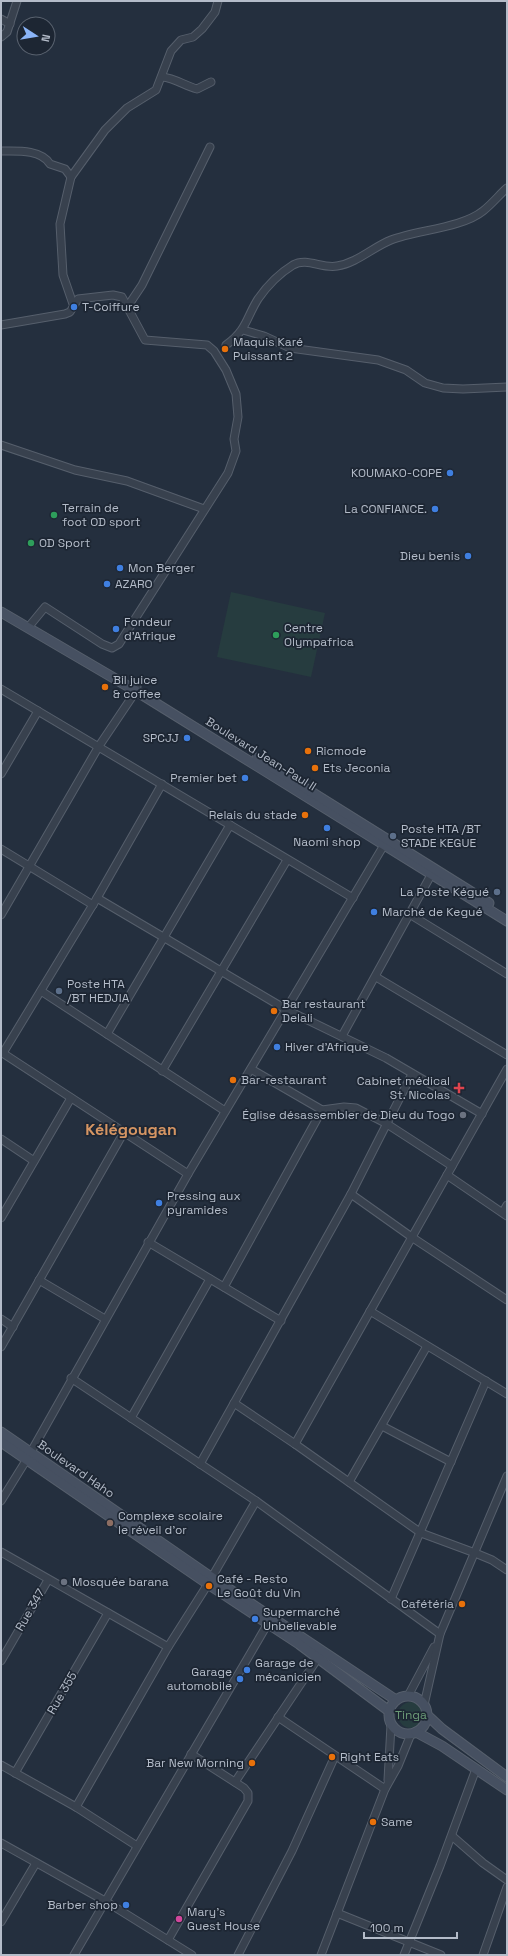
<svg xmlns="http://www.w3.org/2000/svg" width="508" height="1956" viewBox="0 0 508 1956" font-family="'Space Grotesk',sans-serif">
<style>
.green{fill:#263c3f}
.lines{fill:none;stroke-linecap:round;stroke-linejoin:round}
.street-casing{stroke:#565f6c;stroke-width:9}
.secondary-casing{stroke:#565f6c;stroke-width:11}
.street{stroke:#38414e;stroke-width:7}
.secondary{stroke:#465061;stroke-width:9}
.shop-dot{fill:#3f7fe0;stroke:#1d2633;stroke-width:1.5}
.food-dot{fill:#e8710a;stroke:#1d2633;stroke-width:1.5}
.leisure-dot{fill:#2e9e5b;stroke:#1d2633;stroke-width:1.5}
.service-dot{fill:#5c6f8a;stroke:#1d2633;stroke-width:1.5}
.health-dot{fill:#e0444e;stroke:#1d2633;stroke-width:1.5}
.worship-dot{fill:#6b7280;stroke:#1d2633;stroke-width:1.5}
.education-dot{fill:#8d6e63;stroke:#1d2633;stroke-width:1.5}
.hotel-dot{fill:#d1479c;stroke:#1d2633;stroke-width:1.5}
.labels{text-anchor:middle;dominant-baseline:central;stroke-width:3.5;stroke-linejoin:round;paint-order:stroke}
.poi-label{font-size:12px;fill:#b4bcc9;stroke:#1d2633;text-anchor:start}
.street-label{font-size:12px;fill:#b4bcc9;stroke:#1d2633}
.park-label{font-size:12px;fill:#6b9a76;stroke:#1d2633}
.district-label{font-size:16px;font-weight:bold;fill:#d59563;stroke:#1d2633}
</style>
<rect width="100%" height="100%" fill="#242f3e"/>
<g class="green">
<path d="M 231,592 L 325,613 L 311,677 L 217,657 Z"/>
<circle cx="411" cy="1715" r="13"/>
</g>
<g class="lines">
<defs>
<g id="street">
<path d="M 1,19 L 10,24"/>
<path d="M 1,37 L 7,32 L 17,1"/>
<path d="M 162,77 C 175,78 185,86 197,89 L 211,82"/>
<path d="M 1,151 C 16,151 41,149 50,164 L 65,169 L 71,177"/>
<path d="M 73,304 L 63,275 L 60,224 L 71,177 L 105,130 L 127,108 L 156,90 L 171,51 L 181,40 L 193,37 L 202,29 L 215,12 L 218,1"/>
<path d="M 128,306 L 142,285 L 210,147"/>
<path d="M 1,325 L 65,314 L 70,312 L 78,299 L 113,295 L 122,297 L 145,340 L 207,345 L 214,351 L 226,370 L 236,394 L 238,417 L 234,439 L 236,451 L 228,473 L 119,644 L 112,648 L 102,644 L 45,607 L 31,624"/>
<path d="M 243,330 L 264,336 L 290,348 L 378,360 L 406,370 L 425,383 L 443,388 L 463,389 L 507,387"/>
<path d="M 226,345 C 247,330 246,318 258,299 C 267,286 280,273 293,265 C 307,257 322,269 337,266 C 357,263 373,247 391,240 C 417,230 462,228 483,211 C 492,204 499,195 507,188"/>
<path d="M 1,445 L 75,470 L 127,481 L 204,509"/>
<path d="M 1,689 L 353,898"/>
<path d="M 1,774 L 38,711"/>
<path d="M 1,849 L 93,905"/>
<path d="M 97,898 L 287,1010 L 386,1058 L 482,1114"/>
<path d="M 1,915 L 99,746 L 136,691 L 137,686"/>
<path d="M 411,915 L 507,974"/>
<path d="M 376,977 L 507,1055"/>
<path d="M 41,991 L 225,1111"/>
<path d="M 107,1034 L 230,825"/>
<path d="M 342,1036 L 431,875"/>
<path d="M 1,1052 L 188,1174"/>
<path d="M 3,1053 L 97,898 L 162,784"/>
<path d="M 251,1069 L 322,1110 L 344,1107 L 356,1108 L 387,1124 L 452,1166"/>
<path d="M 162,1071 L 287,860"/>
<path d="M 1,1139 L 34,1161"/>
<path d="M 447,1175 L 507,1216"/>
<path d="M 351,1194 L 413,1238 L 507,1300"/>
<path d="M 503,1212 L 507,1205"/>
<path d="M 1,1218 L 71,1098"/>
<path d="M 148,1242 L 281,1321"/>
<path d="M 39,1280 L 105,1319"/>
<path d="M 224,1287 L 322,1110"/>
<path d="M 370,1311 L 507,1394"/>
<path d="M 1,1319 L 13,1327"/>
<path d="M 1,1347 L 124,1132"/>
<path d="M 71,1378 L 256,1501 L 440,1634"/>
<path d="M 234,1403 L 295,1444 L 421,1533 L 475,1553 L 492,1560 L 507,1570"/>
<path d="M 131,1418 L 210,1279"/>
<path d="M 382,1426 L 451,1462"/>
<path d="M 295,1444 L 507,1069"/>
<path d="M 200,1464 L 351,1194 L 412,1074"/>
<path d="M 349,1482 L 427,1346"/>
<path d="M 1,1501 L 27,1459 L 188,1174 L 384,845"/>
<path d="M 1,1552 L 168,1647"/>
<path d="M 212,1577 L 256,1501"/>
<path d="M 391,1599 L 486,1381"/>
<path d="M 1,1661 L 48,1580"/>
<path d="M 408,1696 L 434,1647"/>
<path d="M 424,1705 L 440,1634 L 507,1476"/>
<path d="M 278,1717 L 385,1789"/>
<path d="M 1,1765 L 76,1807 L 137,1846"/>
<path d="M 15,1773 L 108,1613"/>
<path d="M 388,1780 L 391,1725"/>
<path d="M 235,1782 L 318,1658"/>
<path d="M 76,1807 L 168,1647 L 208,1584"/>
<path d="M 452,1836 L 483,1863 L 507,1880"/>
<path d="M 1,1843 L 105,1901 L 192,1955"/>
<path d="M 337,1913 L 441,1955"/>
<path d="M 1,1922 L 36,1863"/>
<path d="M 168,1940 L 248,1801 L 248,1793 L 244,1788 L 191,1754"/>
<path d="M 74,1955 L 267,1625"/>
<path d="M 238,1955 L 292,1851 L 335,1756"/>
<path d="M 321,1955 L 385,1789 L 398,1766 L 411,1734"/>
<path d="M 404,1955 L 440,1866 L 476,1769"/>
<path d="M 483,1955 L 507,1887"/>
</g>
<g id="secondary">
<path d="M 1,612 L 136,691 L 507,921"/>
<path d="M 257,758 L 489,903"/>
<path d="M 1,1432 L 205,1573 L 396,1700"/>
<path d="M 1,1442 L 208,1584 L 299,1644 L 389,1711"/>
<circle cx="408" cy="1715" r="19"/>
<path d="M 427,1715 L 442,1729 L 507,1777"/>
<path d="M 416,1732 L 442,1746 L 507,1790"/>
</g>
</defs>
<use href="#street" class="street-casing"/>
<use href="#secondary" class="secondary-casing"/>
<use href="#street" class="street"/>
<use href="#secondary" class="secondary"/>
</g>
<g class="shop-dot">
<circle cx="74" cy="307" r="4"/>
<circle cx="450" cy="473" r="4"/>
<circle cx="435" cy="509" r="4"/>
<circle cx="468" cy="556" r="4"/>
<circle cx="120" cy="568" r="4"/>
<circle cx="107" cy="584" r="4"/>
<circle cx="116" cy="629" r="4"/>
<circle cx="187" cy="738" r="4"/>
<circle cx="245" cy="778" r="4"/>
<circle cx="327" cy="828" r="4"/>
<circle cx="374" cy="912" r="4"/>
<circle cx="277" cy="1047" r="4"/>
<circle cx="159" cy="1203" r="4"/>
<circle cx="255" cy="1619" r="4"/>
<circle cx="247" cy="1670" r="4"/>
<circle cx="240" cy="1679" r="4"/>
<circle cx="126" cy="1905" r="4"/>
</g>
<g class="food-dot">
<circle cx="225" cy="349" r="4"/>
<circle cx="105" cy="687" r="4"/>
<circle cx="308" cy="751" r="4"/>
<circle cx="315" cy="768" r="4"/>
<circle cx="305" cy="815" r="4"/>
<circle cx="274" cy="1011" r="4"/>
<circle cx="233" cy="1080" r="4"/>
<circle cx="209" cy="1586" r="4"/>
<circle cx="462" cy="1604" r="4"/>
<circle cx="332" cy="1757" r="4"/>
<circle cx="252" cy="1763" r="4"/>
<circle cx="373" cy="1822" r="4"/>
</g>
<g class="leisure-dot">
<circle cx="54" cy="515" r="4"/>
<circle cx="31" cy="543" r="4"/>
<circle cx="276" cy="635" r="4"/>
</g>
<g class="service-dot">
<circle cx="393" cy="836" r="4"/>
<circle cx="497" cy="892" r="4"/>
<circle cx="59" cy="991" r="4"/>
</g>
<path class="health-dot" d="M457 1082h4v4h4v4h-4v4h-4v-4h-4v-4h4z"/>
<g class="worship-dot">
<circle cx="463" cy="1115" r="4"/>
<circle cx="64" cy="1582" r="4"/>
</g>
<circle class="education-dot" cx="110" cy="1523" r="4"/>
<circle class="hotel-dot" cx="179" cy="1919" r="4"/>
<g class="labels">
<g class="poi-label">
<text x="82" y="307">T-Coiffure</text>
<text x="233" y="342">Maquis Karé<tspan x="233" dy="14">Puissant 2</tspan></text>
<text x="442" y="473" text-anchor="end">KOUMAKO-COPE</text>
<text x="62" y="508">Terrain de<tspan x="62" dy="14">foot OD sport</tspan></text>
<text x="427" y="509" text-anchor="end">La CONFIANCE.</text>
<text x="39" y="543">OD Sport</text>
<text x="460" y="556" text-anchor="end">Dieu benis</text>
<text x="128" y="568">Mon Berger</text>
<text x="115" y="584">AZARO</text>
<text x="124" y="622">Fondeur<tspan x="124" dy="14">d'Afrique</tspan></text>
<text x="284" y="628">Centre<tspan x="284" dy="14">Olympafrica</tspan></text>
<text x="113" y="680">Bil juice<tspan x="113" dy="14">&amp; coffee</tspan></text>
<text x="179" y="738" text-anchor="end">SPCJJ</text>
<text x="316" y="751">Ricmode</text>
<text x="323" y="768">Ets Jeconia</text>
<text x="237" y="778" text-anchor="end">Premier bet</text>
<text x="297" y="815" text-anchor="end">Relais du stade</text>
<text x="401" y="829">Poste HTA /BT<tspan x="401" dy="14">STADE KEGUE</tspan></text>
<text x="327" y="842" text-anchor="middle">Naomi shop</text>
<text x="489" y="892" text-anchor="end">La Poste Kégué</text>
<text x="382" y="912">Marché de Kegué</text>
<text x="67" y="984">Poste HTA<tspan x="67" dy="14">/BT HEDJIA</tspan></text>
<text x="282" y="1004">Bar restaurant<tspan x="282" dy="14">Delali</tspan></text>
<text x="285" y="1047">Hiver d'Afrique</text>
<text x="241" y="1080">Bar-restaurant</text>
<text x="450" y="1081" text-anchor="end">Cabinet médical<tspan x="450" dy="14">St. Nicolas</tspan></text>
<text x="455" y="1115" text-anchor="end">Église désassembler de Dieu du Togo</text>
<text x="167" y="1196">Pressing aux<tspan x="167" dy="14">pyramides</tspan></text>
<text x="118" y="1516">Complexe scolaire<tspan x="118" dy="14">le réveil d'or</tspan></text>
<text x="217" y="1579">Café - Resto<tspan x="217" dy="14">Le Goût du Vin</tspan></text>
<text x="72" y="1582">Mosquée barana</text>
<text x="454" y="1604" text-anchor="end">Cafétéria</text>
<text x="263" y="1612">Supermarché<tspan x="263" dy="14">Unbelievable</tspan></text>
<text x="255" y="1663">Garage de<tspan x="255" dy="14">mécanicien</tspan></text>
<text x="232" y="1672" text-anchor="end">Garage<tspan x="232" dy="14">automobile</tspan></text>
<text x="340" y="1757">Right Eats</text>
<text x="244" y="1763" text-anchor="end">Bar New Morning</text>
<text x="381" y="1822">Same</text>
<text x="118" y="1905" text-anchor="end">Barber shop</text>
<text x="187" y="1912">Mary's<tspan x="187" dy="14">Guest House</tspan></text>
</g>
<g class="street-label">
<text transform="translate(261 754) rotate(32)">Boulevard Jean-Paul II</text>
<text transform="translate(76 1469) rotate(35)">Boulevard Haho</text>
<text transform="translate(30 1610) rotate(-60)">Rue 347</text>
<text transform="translate(62 1693) rotate(-60)">Rue 355</text>
</g>
<g class="park-label">
<text x="411" y="1715">Tinga</text>
</g>
<g class="district-label">
<text x="131" y="1129">Kélégougan</text>
</g>
</g>
<rect width="508" height="1956" fill="none" stroke="#b4bcc9" stroke-width="4"/>
<g transform="translate(36 36) rotate(102)"><circle r="19" fill="#1d2633" stroke="#59626f"/>
<path d="M0-3L7 15L0 10L-7 15Z" fill="#8ab4f8"/>
<text y="-6" font-size="11" font-weight="bold" text-anchor="middle" fill="#b4bcc9">N</text>
</g>
<path d="M364 1932v6h93v-6" fill="none" stroke="#b4bcc9" stroke-width="2"/>
<text x="370" y="1932" font-size="12" fill="#b4bcc9" stroke="#1d2633" stroke-width="3" paint-order="stroke">100 m</text>
</svg>
